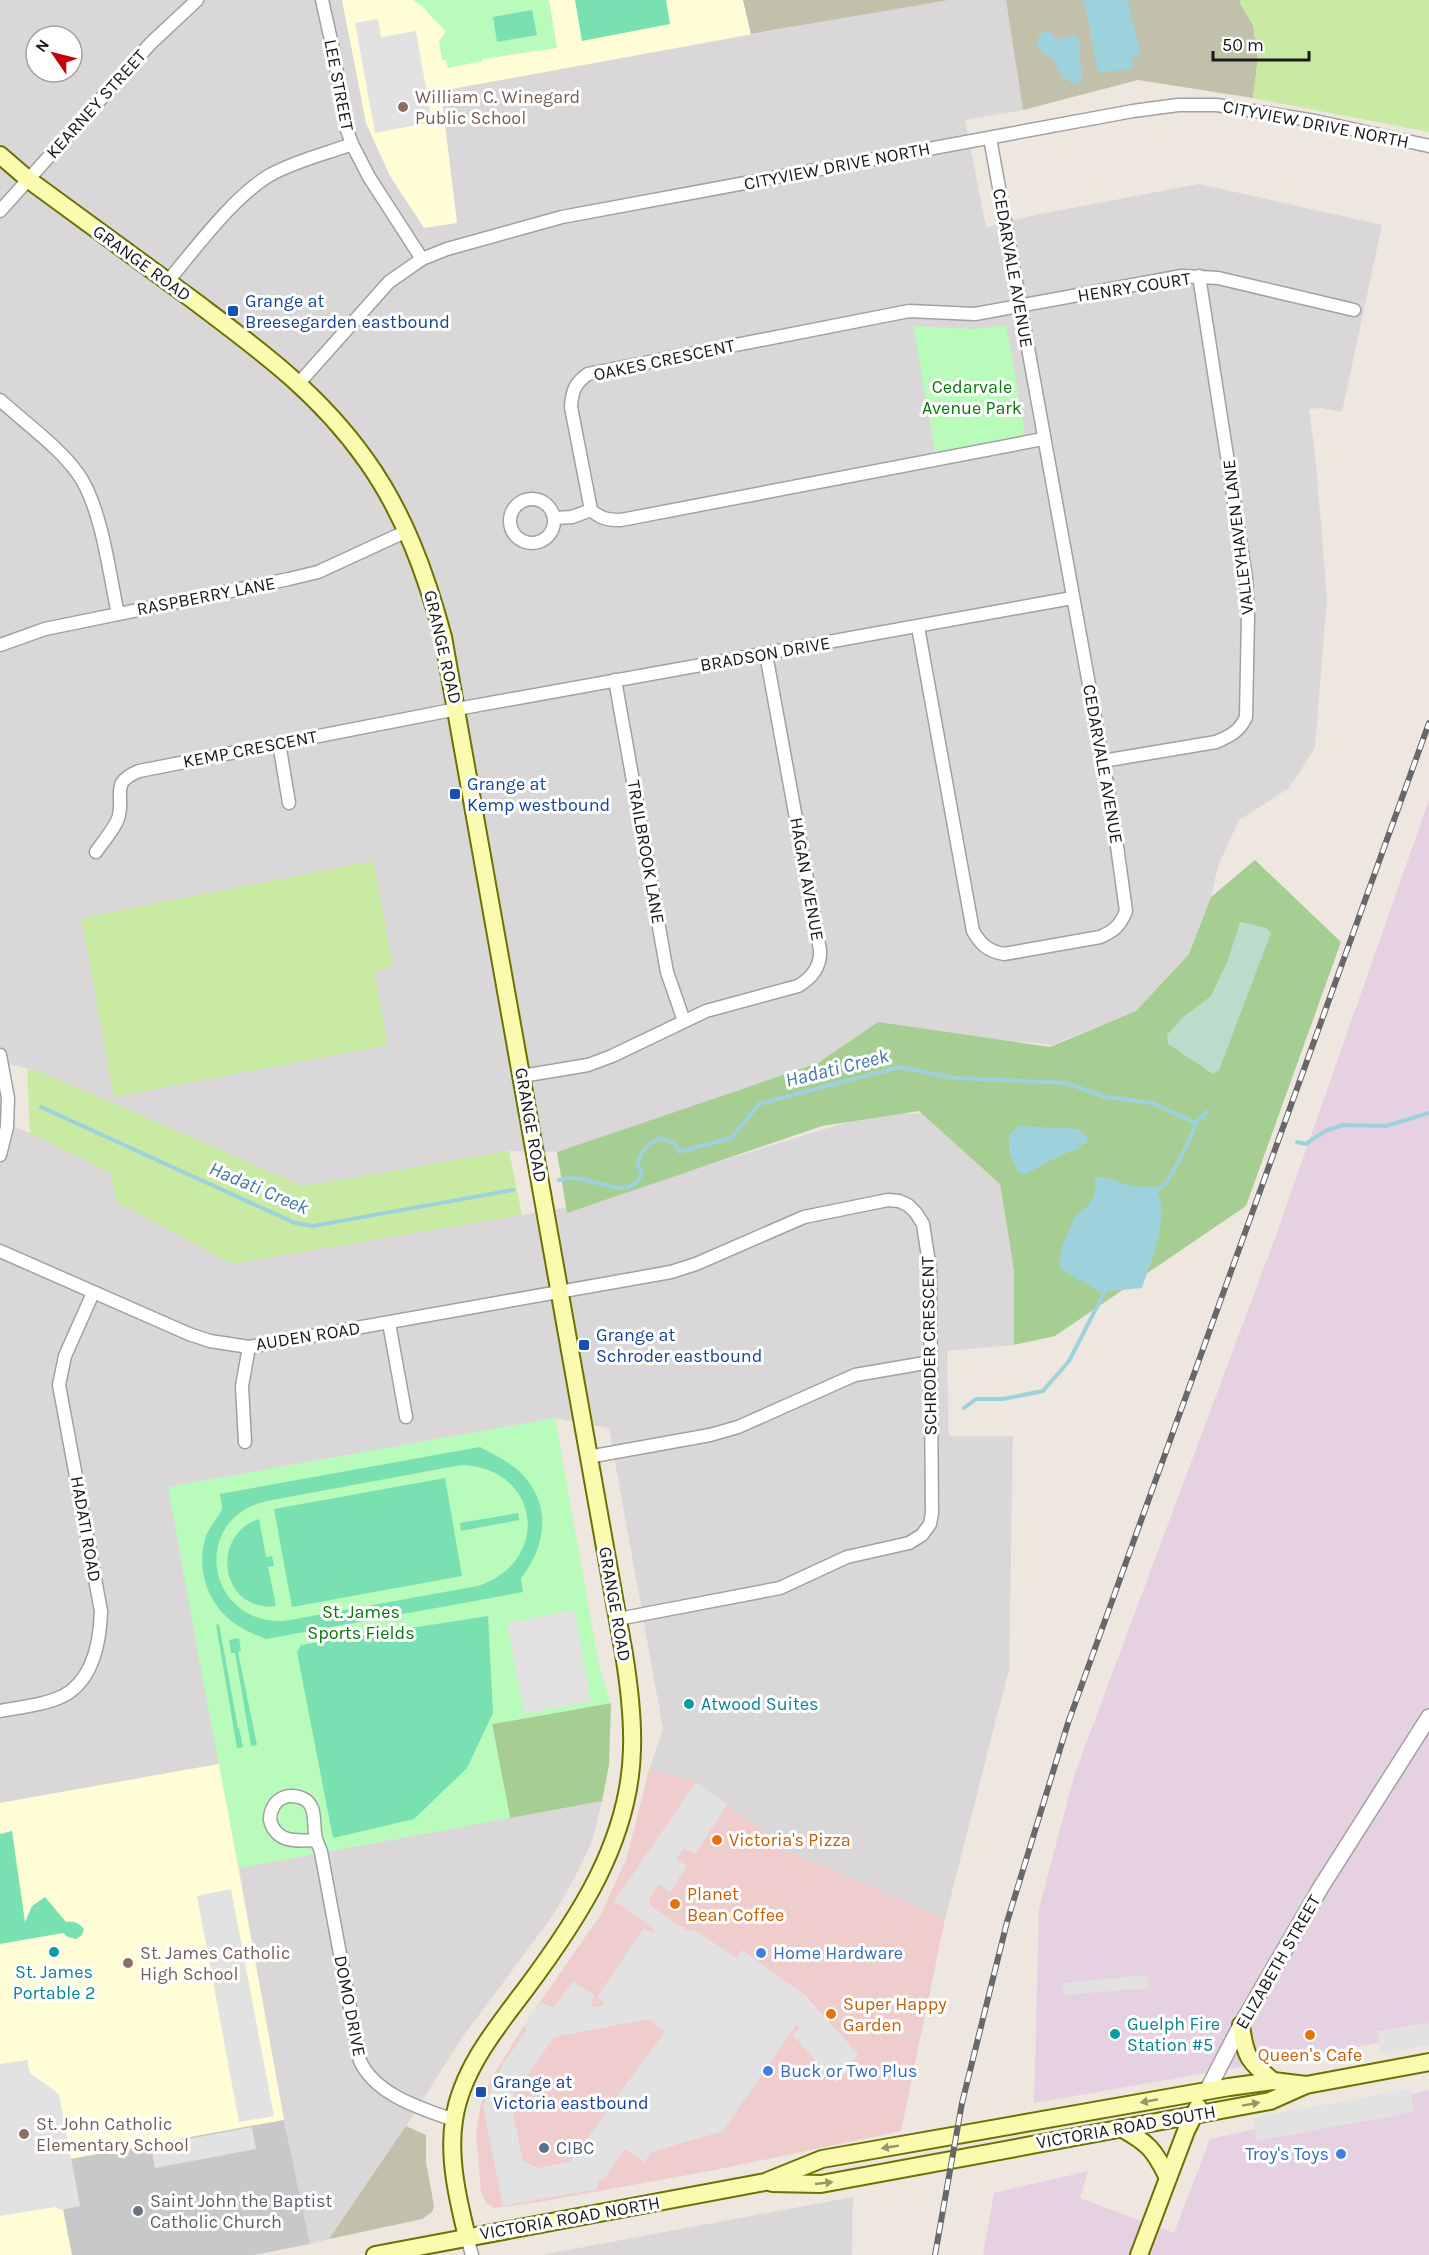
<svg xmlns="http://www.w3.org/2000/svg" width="1429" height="2255" viewBox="0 0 1429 2255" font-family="Karla,sans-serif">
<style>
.residential{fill:#d9d7d7;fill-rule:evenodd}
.commercial{fill:#efcdcd}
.industrial{fill:#e6d1e3}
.education{fill:#fffdd6}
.religious{fill:#c8c8c8}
.construction{fill:#c1c0ab}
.grass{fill:#c9eaa2}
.forest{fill:#a7ce92}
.wetland{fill:#bbdccb}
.park{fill:#b8fbba}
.pitch{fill:#79e0b2;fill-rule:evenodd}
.parking{fill:#e2e2e2;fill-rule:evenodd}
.water{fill:#9dd2dd}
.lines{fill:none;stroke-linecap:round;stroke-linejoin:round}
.stream{stroke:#9dd2dd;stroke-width:4}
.minor-casing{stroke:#a1a1a1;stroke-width:15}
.tertiary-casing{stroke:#a1a1a1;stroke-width:18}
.secondary-casing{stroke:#6c7201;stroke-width:20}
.minor{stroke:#fff;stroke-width:12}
.tertiary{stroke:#fff;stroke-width:15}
.secondary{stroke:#fbfbaf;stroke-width:16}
.rail-casing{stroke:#686868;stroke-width:6}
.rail{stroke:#fff;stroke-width:4;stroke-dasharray:11;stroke-linecap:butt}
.oneway{fill:#96966c}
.education-dot{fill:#8d6e63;stroke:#fff;stroke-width:2}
.transit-dot{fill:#1a4fb4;stroke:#fff;stroke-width:2}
.culture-dot{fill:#0f9aa8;stroke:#fff;stroke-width:2}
.food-dot{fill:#e8710a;stroke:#fff;stroke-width:2}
.shop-dot{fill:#3f7fe0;stroke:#fff;stroke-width:2}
.service-dot{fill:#5c6f8a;stroke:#fff;stroke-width:2}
.worship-dot{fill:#6b7280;stroke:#fff;stroke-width:2}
.labels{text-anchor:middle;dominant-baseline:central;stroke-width:6;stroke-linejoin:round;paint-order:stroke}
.street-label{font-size:18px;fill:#1a1a1a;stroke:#fff}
.education-label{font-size:18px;fill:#785e54;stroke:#fff;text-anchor:start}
.transit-label{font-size:18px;fill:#164399;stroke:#fff;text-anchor:start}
.park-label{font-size:18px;fill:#08790a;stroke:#fff}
.culture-label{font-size:18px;fill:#0d838f;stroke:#fff;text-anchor:start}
.food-label{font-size:18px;fill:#c56008;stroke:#fff;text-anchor:start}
.shop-label{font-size:18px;fill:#366cbe;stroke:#fff;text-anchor:start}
.service-label{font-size:18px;fill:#4e5e75;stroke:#fff;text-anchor:start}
.worship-label{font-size:18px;fill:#5b616d;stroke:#fff;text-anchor:start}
.water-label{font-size:20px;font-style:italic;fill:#4279a4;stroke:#fff}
</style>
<rect width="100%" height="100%" fill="#ede7df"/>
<g class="residential">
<path d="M 0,0 L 342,0 L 348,25 L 457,222 L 440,91 L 888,10 L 949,0 L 1006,0 L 1023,110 L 965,120 L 986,227 L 1040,214 L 1199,184 L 1382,225 L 1342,412 L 1321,408 L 1309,409 L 1316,463 L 1327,598 L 1315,748 L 1289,788 L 1239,820 L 1218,866 L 1211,897 L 1189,954 L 1136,1011 L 1052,1045 L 935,1033 L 878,1023 L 818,1063 L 557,1152 L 509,1151 L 303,1186 L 39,1071 L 0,1062 ZM 36,36 L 72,36 L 72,72 L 36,72 ZM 373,861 L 393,966 L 374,970 L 388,1044 L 81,918 Z"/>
<path d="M 877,1113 L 939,1114 L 1000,1184 L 1014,1271 L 1014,1345 L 947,1351 L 949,1436 L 1013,1436 L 1009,1669 L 945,1919 L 787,1850 L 696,1782 L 649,1770 L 663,1729 L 609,1428 L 555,1418 L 168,1487 L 219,1764 L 0,1803 L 0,1122 L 30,1133 L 111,1173 L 232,1264 L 574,1206 Z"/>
<path d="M 602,1801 L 592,1841 L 577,1873 L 554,1914 L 461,2039 L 405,2128 L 329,2239 L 310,2244 L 284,2120 L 239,1868 Z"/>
<path d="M 853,2197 L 852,2255 L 541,2255 Z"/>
</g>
<path class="commercial" d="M 649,1770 L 696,1782 L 787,1850 L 945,1919 L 901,2131 L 715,2170 L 539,2202 L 495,2208 L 486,2203 L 481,2191 L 476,2133 L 480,2107 L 491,2079 L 523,2027 L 601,1914 L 627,1857 Z"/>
<g class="industrial">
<path d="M 1429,800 L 1429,2034 L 1034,2103 L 1039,1908 L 1075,1773 L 1275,1238 Z"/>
<path d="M 1429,2090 L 1429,2255 L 983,2255 L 994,2193 L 1088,2171 L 1080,2198 L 1174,2233 L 1210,2139 Z"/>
</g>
<g class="education">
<path d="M 342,0 L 743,0 L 751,34 L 441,91 L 457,223 L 424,228 L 390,176 L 366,123 Z"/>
<path d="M 219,1764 L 284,2120 L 54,2162 L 72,2255 L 0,2255 L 0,1803 Z"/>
</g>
<path class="religious" d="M 284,2120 L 310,2244 L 254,2255 L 72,2255 L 54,2162 Z"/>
<g class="construction">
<path d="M 743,0 L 949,0 L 751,34 Z"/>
<path d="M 1006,0 L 1241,0 L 1240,3 L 1253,25 L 1258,58 L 1253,98 L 1138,80 L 1023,110 Z"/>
<path d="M 406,2126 L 426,2135 L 426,2162 L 434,2206 L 432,2212 L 422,2219 L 329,2239 Z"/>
</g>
<g class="grass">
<path d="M 1241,0 L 1429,0 L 1429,132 L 1253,98 L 1258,58 L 1253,25 L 1240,3 Z"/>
<path d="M 373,861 L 393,967 L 374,971 L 388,1045 L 114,1097 L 81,918 Z"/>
<path d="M 27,1069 L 39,1071 L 303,1186 L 509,1151 L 522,1215 L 232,1264 L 116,1201 L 111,1173 L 30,1133 Z"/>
</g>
<g class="forest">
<path d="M 1255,860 L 1341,942 L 1246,1206 L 1055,1336 L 1014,1345 L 1014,1271 L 1000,1184 L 919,1111 L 822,1126 L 567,1213 L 557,1152 L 818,1063 L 878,1022 L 1050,1047 L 1136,1011 L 1189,954 L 1211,897 Z"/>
<path d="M 611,1703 L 609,1765 L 602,1801 L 510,1818 L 492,1724 Z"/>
</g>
<path class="wetland" d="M 1240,922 L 1266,928 L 1271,933 L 1219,1070 L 1213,1074 L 1168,1044 L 1167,1035 L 1182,1018 L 1211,996 L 1228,960 Z"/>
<g class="park">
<path d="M 413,0 L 549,0 L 557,48 L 483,59 L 483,61 L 448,68 L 446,60 L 442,60 L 439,41 L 446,32 L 422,6 Z"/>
<path d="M 1006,325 L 1025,432 L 1020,436 L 935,452 L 913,326 L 974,329 Z"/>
<path d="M 555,1418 L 600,1670 L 611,1703 L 492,1724 L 510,1818 L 239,1868 L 205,1692 L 168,1487 Z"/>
</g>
<g class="pitch">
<path d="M 575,0 L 666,0 L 670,24 L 582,41 Z"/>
<path d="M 532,10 L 537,35 L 497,42 L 493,17 Z"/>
<path d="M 480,1447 C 493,1454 508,1461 520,1472 C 552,1503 547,1545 521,1578 L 523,1592 L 266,1639 C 256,1635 246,1631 237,1625 C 208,1606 195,1569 206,1536 C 209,1527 221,1515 222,1508 C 222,1504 220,1498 220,1494 ZM 461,1465 C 540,1467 553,1561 478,1586 L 284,1621 C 205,1624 190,1518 267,1501 Z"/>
<path d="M 445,1478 L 462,1576 L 292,1607 L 274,1509 Z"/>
<path d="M 518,1513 L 519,1520 L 461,1531 L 460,1523 Z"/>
<path d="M 259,1519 L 266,1557 L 272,1556 L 274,1566 L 268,1567 L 276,1606 C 222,1613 208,1536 259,1519 Z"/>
<path d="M 488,1616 L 493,1713 L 467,1768 L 414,1819 L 333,1838 L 297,1652 L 301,1645 Z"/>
<path d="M 219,1624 L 238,1728 L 239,1728 L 243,1747 L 237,1748 L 216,1625 Z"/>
<path d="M 239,1638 L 241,1651 L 238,1652 L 257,1745 L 251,1746 L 235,1653 L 231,1653 L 229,1640 Z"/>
<path d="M 12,1831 L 25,1922 L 32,1906 L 45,1897 L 66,1922 C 74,1921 78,1922 84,1929 L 82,1935 L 76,1939 L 68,1937 L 63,1933 L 0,1944 L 0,1834 Z"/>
</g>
<g class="parking">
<path d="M 378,19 L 381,37 L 416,31 L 432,122 L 375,133 L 355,23 Z"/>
<path d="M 574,1610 L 591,1701 L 524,1714 L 507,1623 Z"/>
<path d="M 696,1782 L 727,1805 L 695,1854 L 684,1848 L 676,1859 L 687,1866 L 670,1892 L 659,1884 L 649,1898 L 651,1906 L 687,1931 L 694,1930 L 737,1958 L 742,1950 L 806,1996 L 858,2054 L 843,2076 L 836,2083 L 793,2035 L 799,2029 L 799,2026 L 795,2026 L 723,2131 L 652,2152 L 644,2162 L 625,2149 L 604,2179 L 598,2181 L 597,2189 L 503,2206 L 483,2106 L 503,2064 L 526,2031 L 525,2024 L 541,2002 L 554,2008 L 573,1981 L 595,1996 L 591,2003 L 592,2007 L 603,2006 L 604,2002 L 597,1997 L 644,1928 L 652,1933 L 655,1932 L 653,1928 L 619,1904 L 613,1903 ZM 648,2019 L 665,2031 L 570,2162 L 538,2168 L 523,2161 L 510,2100 L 554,2037 Z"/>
<path d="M 231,1889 L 274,2116 L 239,2122 L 197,1896 Z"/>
<path d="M 1147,1975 L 1149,1988 L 1064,1995 L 1063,1983 Z"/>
<path d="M 1429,2023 L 1429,2045 L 1381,2054 L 1377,2031 Z"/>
<path d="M 27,2060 L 30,2073 L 59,2094 L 80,2206 L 61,2210 L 55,2207 L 0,2216 L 0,2064 Z"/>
<path d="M 1410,2089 L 1414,2112 L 1257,2141 L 1253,2118 Z"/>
<path d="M 252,2127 L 256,2149 L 155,2168 L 151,2146 Z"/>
</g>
<g class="water">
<path d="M 1084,0 L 1128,0 L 1141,55 L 1131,57 L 1134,68 L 1100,73 L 1097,68 Z"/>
<path d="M 1045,30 L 1059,39 L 1074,35 L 1079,41 L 1082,82 L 1072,84 L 1060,73 L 1053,60 L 1038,49 L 1038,37 Z"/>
<path d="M 1019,1126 L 1078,1129 L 1087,1136 L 1087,1141 L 1078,1149 L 1061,1155 L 1026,1174 L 1018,1172 L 1009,1151 L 1009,1135 Z"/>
<path d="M 1095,1177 L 1105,1177 L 1130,1186 L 1155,1187 C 1172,1214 1151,1260 1142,1288 L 1100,1292 L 1059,1268 L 1062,1246 L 1075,1217 L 1089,1205 L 1095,1193 Z"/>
</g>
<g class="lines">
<g class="stream">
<path d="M 41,1107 L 295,1223 L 313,1226 L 513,1190"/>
<path d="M 1297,1142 L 1306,1144 L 1325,1131 L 1343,1125 L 1386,1126 L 1429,1113"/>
<path d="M 559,1180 C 563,1180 569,1178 573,1178 C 593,1178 634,1204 642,1171 L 637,1166 C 641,1151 646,1145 660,1138 L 674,1143 L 679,1152 L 731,1138 L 759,1104 L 899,1067 L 955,1078 L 1066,1083 L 1105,1097 L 1152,1103 L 1196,1123 L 1207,1112"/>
<path d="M 1157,1190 C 1161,1187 1165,1184 1168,1180 C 1175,1169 1193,1135 1196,1123"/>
<path d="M 964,1408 L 976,1399 L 1003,1399 L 1043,1391 L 1069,1361 L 1105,1291"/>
</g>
<defs>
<g id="minor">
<path d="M 322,0 L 333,49 L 346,127 L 352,144 L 369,177 L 422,259"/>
<path d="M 0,211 L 151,43 L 197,0"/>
<path d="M 168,281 C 195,249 234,196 270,175 C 295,161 325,154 352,144"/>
<path d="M 299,383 L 389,282 L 422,259 L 447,249 L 562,217 L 1133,111 L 1178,105 L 1217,105 L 1315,121 L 1429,146"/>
<path d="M 0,400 C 25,423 66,452 82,480 C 103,516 109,573 118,614"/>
<path d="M 1043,439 L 621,520 C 608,520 601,519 591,510 L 571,407 C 572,391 575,383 588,374 L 909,311 L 975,314 L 1182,276 L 1218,278 L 1354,310"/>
<circle cx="532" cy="521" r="22"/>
<path d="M 555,518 L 572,517 L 591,510"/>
<path d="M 918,627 L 973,931 C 981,945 988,951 1004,954 L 1100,937 C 1114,931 1120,926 1126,911 L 1113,817 L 990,138"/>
<path d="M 0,645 L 45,629 L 289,579 L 318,572 L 407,531"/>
<path d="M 615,680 L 667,972 L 684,1021"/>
<path d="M 279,743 L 289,803"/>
<path d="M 1103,761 L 1216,742 C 1230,736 1240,731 1246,717 L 1248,615 L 1246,578 L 1199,276"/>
<path d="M 96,852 C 102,843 118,824 119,815 C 124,793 110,783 139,771 L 457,709 L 1072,598"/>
<path d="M 0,1055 L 8,1098 L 7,1127 L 0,1155"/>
<path d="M 522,1076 L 588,1065 L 612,1056 L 706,1011 L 798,986 C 812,978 821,967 820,950 L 766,654"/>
<path d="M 0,1251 L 189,1334 L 210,1341 L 249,1347 L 671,1272 L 696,1264 L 804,1217 L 888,1200 L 899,1201 L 908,1205 L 916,1213 L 923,1224 L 930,1270 L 932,1513 L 930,1524 L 922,1535 L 909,1543 L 847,1557 L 780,1588 L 618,1619"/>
<path d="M 389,1323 L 406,1417"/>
<path d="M 245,1442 L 242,1386 L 249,1347"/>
<path d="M 588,1457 L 710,1435 L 738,1427 L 855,1375 L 931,1362"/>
<path d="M 0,1711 C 21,1707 44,1705 63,1696 C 94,1680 100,1641 101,1611 L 59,1385 L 65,1356 L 93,1293"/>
<path d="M 316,1840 C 296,1841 276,1843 270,1820 C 270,1810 275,1800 285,1797 C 289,1795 294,1796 299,1797 C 319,1802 312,1824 316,1839 C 317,1843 320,1848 321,1852 L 360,2061 C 376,2095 420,2108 454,2120"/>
<path d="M 467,2237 L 472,2255"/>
</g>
<path id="tertiary" d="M 1207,2091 L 1241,2025 L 1321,1887 L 1429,1717"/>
<g id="secondary">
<path d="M 0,155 L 29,180 C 83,220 138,260 193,300 C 258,349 318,392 366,460 C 404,513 426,574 443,637 L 624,1654 C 629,1685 633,1717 632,1749 C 630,1841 578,1919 525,1990 C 496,2028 461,2071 454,2120 C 448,2158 458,2200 467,2237"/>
<path d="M 1241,2025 C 1245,2058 1249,2061 1273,2081"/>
<path d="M 1121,2128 C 1148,2143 1154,2149 1168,2178"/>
<path d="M 772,2183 L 821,2184 L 1270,2101 L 1306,2085 L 1429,2062"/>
<path d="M 375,2255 L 765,2182 L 822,2159 L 1229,2087 L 1273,2081 L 1306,2085"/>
<path d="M 1139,2255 L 1186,2131 L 1198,2107"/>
</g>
</defs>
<use href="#minor" class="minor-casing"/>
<use href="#tertiary" class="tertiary-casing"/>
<use href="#secondary" class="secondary-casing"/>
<use href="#minor" class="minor"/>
<use href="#tertiary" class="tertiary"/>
<use href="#secondary" class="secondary"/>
<defs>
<path id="rail" d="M 935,2255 L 962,2103 L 1007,1922 L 1068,1723 L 1429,723"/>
</defs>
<use href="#rail" class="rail-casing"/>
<use href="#rail" class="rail"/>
</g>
<defs><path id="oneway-solid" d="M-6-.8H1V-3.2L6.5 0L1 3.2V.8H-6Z" transform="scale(1.5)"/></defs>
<g class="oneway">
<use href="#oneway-solid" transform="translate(1149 2101) rotate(170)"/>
<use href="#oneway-solid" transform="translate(1251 2104) rotate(-10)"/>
<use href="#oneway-solid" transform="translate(890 2147) rotate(171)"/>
<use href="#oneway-solid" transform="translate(824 2183) rotate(-6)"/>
</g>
<g class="education-dot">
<circle cx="403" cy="107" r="6"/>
<circle cx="128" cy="1963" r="6"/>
<circle cx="24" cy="2134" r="6"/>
</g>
<g class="transit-dot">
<rect x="227" y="305" width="12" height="12" rx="3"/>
<rect x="449" y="788" width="12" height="12" rx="3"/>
<rect x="578" y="1339" width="12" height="12" rx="3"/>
<rect x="475" y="2086" width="12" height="12" rx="3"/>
</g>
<g class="culture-dot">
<circle cx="689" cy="1704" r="6"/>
<circle cx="54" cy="1952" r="6"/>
<circle cx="1115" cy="2034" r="6"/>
</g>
<g class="food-dot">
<circle cx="717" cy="1840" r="6"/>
<circle cx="675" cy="1904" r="6"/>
<circle cx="831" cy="2014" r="6"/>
<circle cx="1310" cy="2035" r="6"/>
</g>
<g class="shop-dot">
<circle cx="761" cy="1953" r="6"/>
<circle cx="768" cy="2071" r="6"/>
<circle cx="1341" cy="2154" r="6"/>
</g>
<circle class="service-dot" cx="544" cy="2148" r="6"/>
<circle class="worship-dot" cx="138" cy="2211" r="6"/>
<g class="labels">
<g class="street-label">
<text transform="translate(339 85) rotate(79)">LEE STREET</text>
<text transform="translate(96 104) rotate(-48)">KEARNEY STREET</text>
<text transform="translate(1316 124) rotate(11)">CITYVIEW DRIVE NORTH</text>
<text transform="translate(837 166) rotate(-11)">CITYVIEW DRIVE NORTH</text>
<text transform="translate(142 263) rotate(36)">GRANGE ROAD</text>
<text transform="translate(1013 268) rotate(80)">CEDARVALE AVENUE</text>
<text transform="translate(1134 287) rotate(-9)">HENRY COURT</text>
<text transform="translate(664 360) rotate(-12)">OAKES CRESCENT</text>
<text transform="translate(1238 537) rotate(-97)">VALLEYHAVEN LANE</text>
<text transform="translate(206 596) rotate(-11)">RASPBERRY LANE</text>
<text transform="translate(443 647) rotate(77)">GRANGE ROAD</text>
<text transform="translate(765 654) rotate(-10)">BRADSON DRIVE</text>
<text transform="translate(250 749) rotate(-11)">KEMP CRESCENT</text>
<text transform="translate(1103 764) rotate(80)">CEDARVALE AVENUE</text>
<text transform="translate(646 852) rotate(80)">TRAILBROOK LANE</text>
<text transform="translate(807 879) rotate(80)">HAGAN AVENUE</text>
<text transform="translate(531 1125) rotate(80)">GRANGE ROAD</text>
<text transform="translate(308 1336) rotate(-9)">AUDEN ROAD</text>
<text transform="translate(929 1346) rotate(-91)">SCHRODER CRESCENT</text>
<text transform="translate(86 1529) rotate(80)">HADATI ROAD</text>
<text transform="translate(615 1604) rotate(80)">GRANGE ROAD</text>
<text transform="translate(1278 1962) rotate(-60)">ELIZABETH STREET</text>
<text transform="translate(350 2006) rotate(79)">DOMO DRIVE</text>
<text transform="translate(1126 2127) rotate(-10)">VICTORIA ROAD SOUTH</text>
<text transform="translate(570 2218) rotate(-10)">VICTORIA ROAD NORTH</text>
</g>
<g class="education-label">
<text x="415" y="97">William C. Winegard<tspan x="415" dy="21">Public School</tspan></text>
<text x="140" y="1953">St. James Catholic<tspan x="140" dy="21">High School</tspan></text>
<text x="36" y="2124">St. John Catholic<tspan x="36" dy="21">Elementary School</tspan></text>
</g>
<g class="transit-label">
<text x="245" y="301">Grange at<tspan x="245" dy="21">Breesegarden eastbound</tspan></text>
<text x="467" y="784">Grange at<tspan x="467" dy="21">Kemp westbound</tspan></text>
<text x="596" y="1335">Grange at<tspan x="596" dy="21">Schroder eastbound</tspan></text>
<text x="493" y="2082">Grange at<tspan x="493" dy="21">Victoria eastbound</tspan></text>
</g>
<g class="park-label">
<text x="972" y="387">Cedarvale<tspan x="972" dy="21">Avenue Park</tspan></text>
<text x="361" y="1612">St. James<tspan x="361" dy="21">Sports Fields</tspan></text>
</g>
<g class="culture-label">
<text x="701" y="1704">Atwood Suites</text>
<text x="54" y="1972" text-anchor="middle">St. James<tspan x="54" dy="21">Portable 2</tspan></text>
<text x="1127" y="2024">Guelph Fire<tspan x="1127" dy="21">Station #5</tspan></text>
</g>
<g class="food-label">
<text x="729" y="1840">Victoria's Pizza</text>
<text x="687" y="1894">Planet<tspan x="687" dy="21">Bean Coffee</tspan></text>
<text x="843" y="2004">Super Happy<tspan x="843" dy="21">Garden</tspan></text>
<text x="1310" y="2055" text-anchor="middle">Queen's Cafe</text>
</g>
<g class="shop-label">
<text x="773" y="1953">Home Hardware</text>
<text x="780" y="2071">Buck or Two Plus</text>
<text x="1329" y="2154" text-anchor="end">Troy's Toys</text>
</g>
<g class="service-label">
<text x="556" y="2148">CIBC</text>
</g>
<g class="worship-label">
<text x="150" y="2201">Saint John the Baptist<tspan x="150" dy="21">Catholic Church</tspan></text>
</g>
<g class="water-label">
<text transform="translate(837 1068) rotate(-14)">Hadati Creek</text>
<text transform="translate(259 1188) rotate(23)">Hadati Creek</text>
</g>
</g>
<g transform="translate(54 54) rotate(305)"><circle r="28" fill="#ffffff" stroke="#a3a3a3" stroke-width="1.5"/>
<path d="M0-4.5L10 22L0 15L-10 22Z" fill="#c5000b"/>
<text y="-9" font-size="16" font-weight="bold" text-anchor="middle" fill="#1a1a1a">N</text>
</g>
<path d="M1213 51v9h96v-9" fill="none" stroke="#1a1a1a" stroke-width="3"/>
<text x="1222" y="51" font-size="18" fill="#1a1a1a" stroke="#ffffff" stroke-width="4.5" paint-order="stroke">50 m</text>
</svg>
